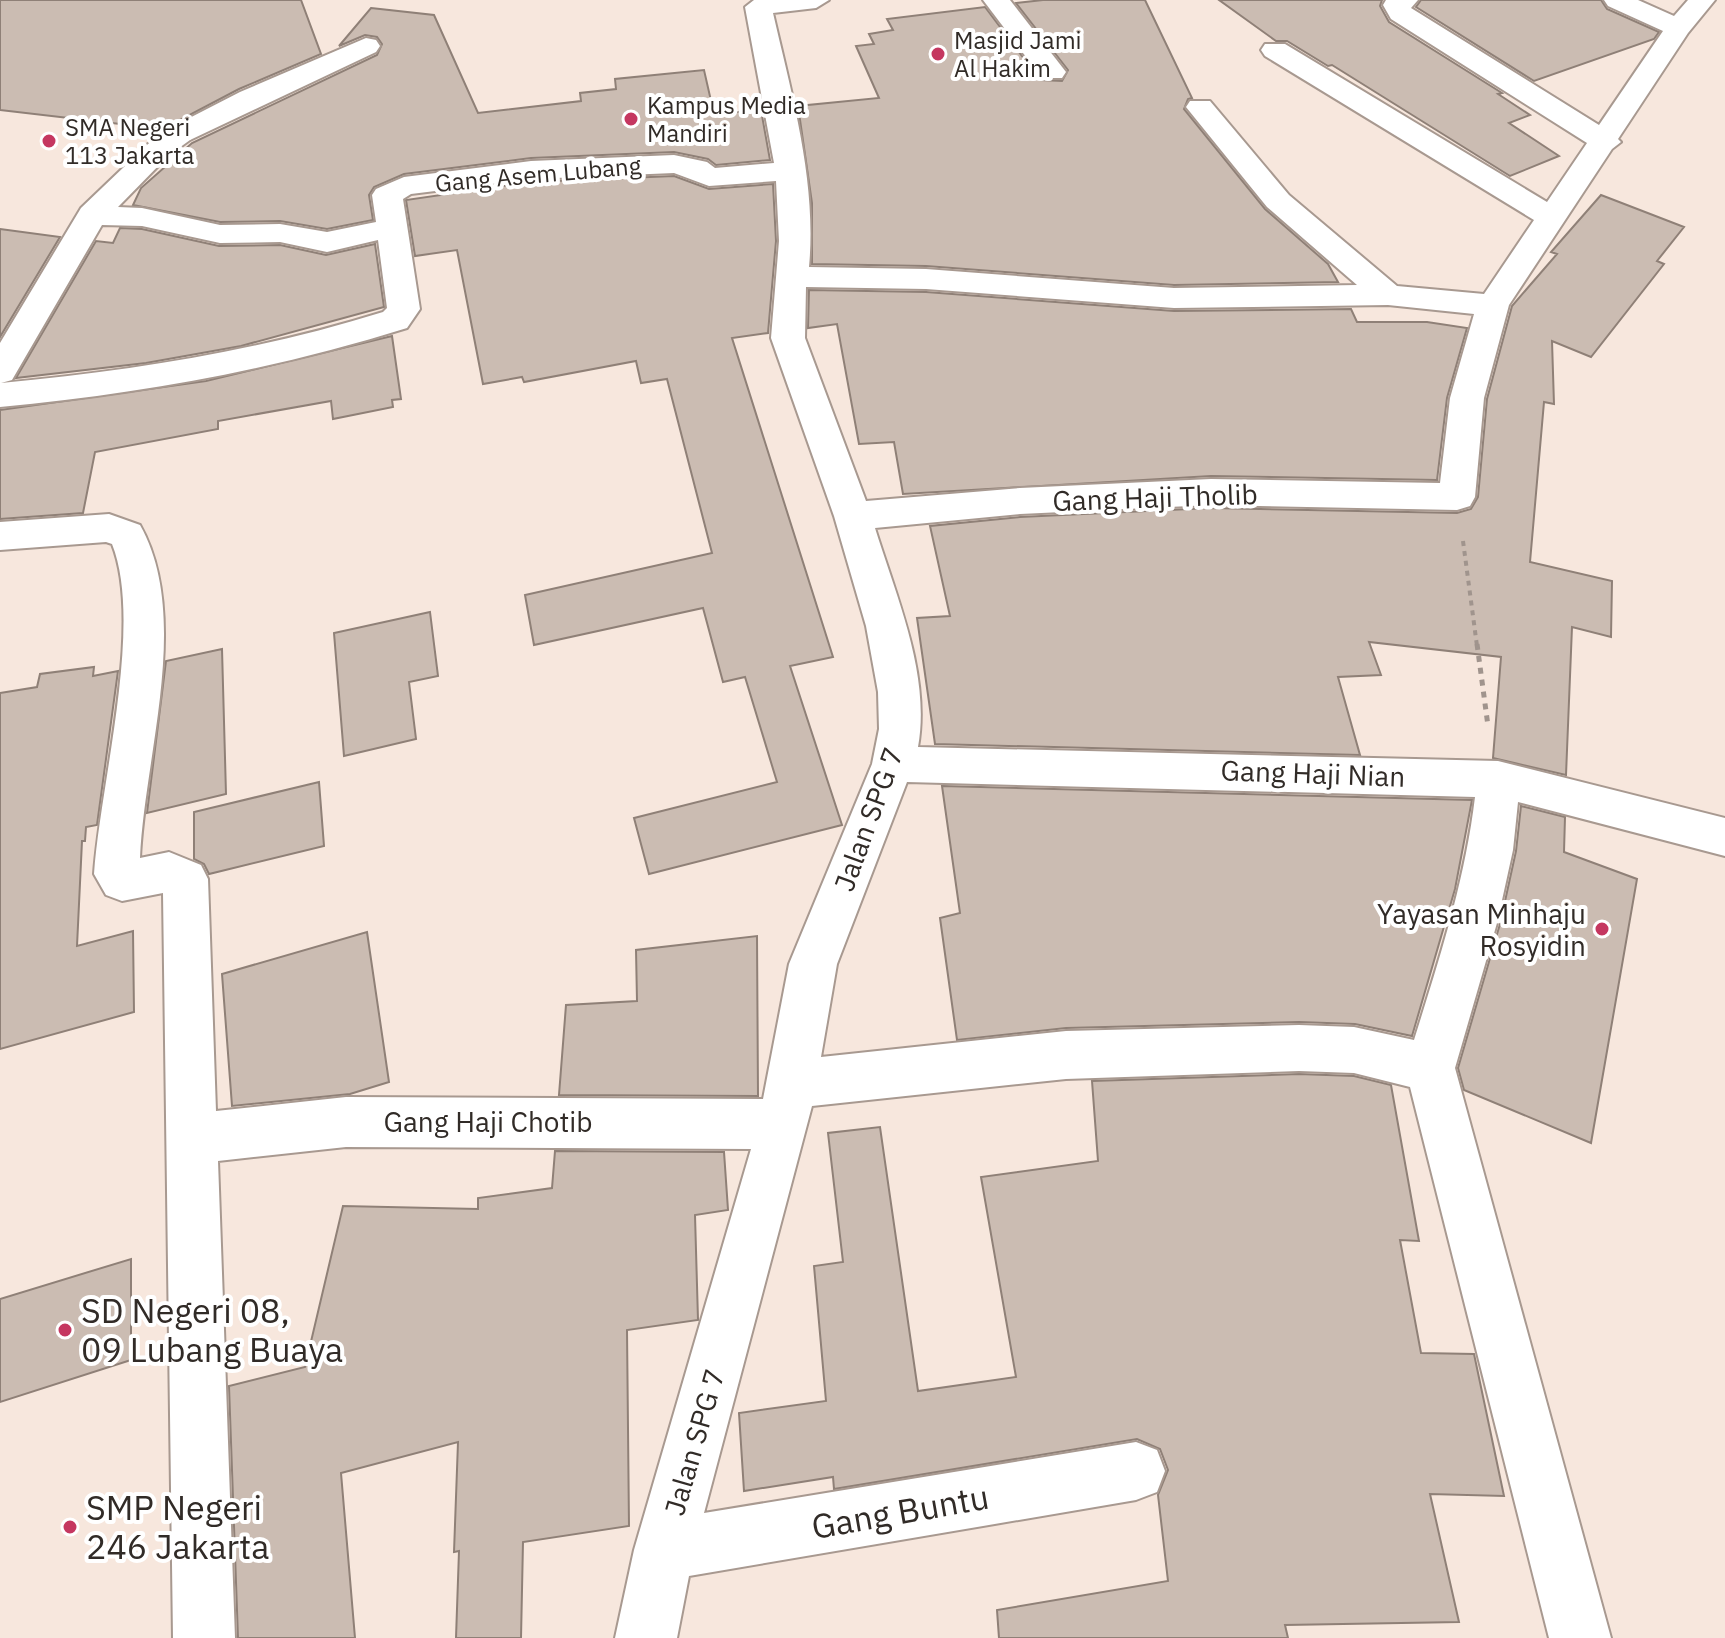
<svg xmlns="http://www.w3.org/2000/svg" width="1725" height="1638" viewBox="0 0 1725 1638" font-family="'IBM Plex Sans',sans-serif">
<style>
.building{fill:#cbbcb2;stroke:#8f8077;stroke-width:2}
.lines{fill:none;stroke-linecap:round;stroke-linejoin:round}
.minor-casing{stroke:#a89990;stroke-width:4}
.path-far1{stroke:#a0948d;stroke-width:4;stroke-dasharray:5 5;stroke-linecap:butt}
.path{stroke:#a0948d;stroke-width:5;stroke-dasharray:6 6;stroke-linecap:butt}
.minor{fill:#fff;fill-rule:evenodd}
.poi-dot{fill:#c53760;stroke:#fff;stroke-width:3}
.labels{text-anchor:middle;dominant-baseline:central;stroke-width:8;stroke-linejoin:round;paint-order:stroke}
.far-poi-label{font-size:24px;fill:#312b27;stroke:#fff;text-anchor:start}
.far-street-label{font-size:24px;fill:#312b27;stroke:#fff}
.street-label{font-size:28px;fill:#312b27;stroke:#fff}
.poi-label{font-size:28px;fill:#312b27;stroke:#fff;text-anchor:end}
.near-poi-label{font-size:34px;fill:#312b27;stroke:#fff;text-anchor:start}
.near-street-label{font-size:34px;fill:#312b27;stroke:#fff}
</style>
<rect width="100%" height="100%" fill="#f7e7dd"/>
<g class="building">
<path d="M 0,0 L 301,0 L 321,54 L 239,89 L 163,129 L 0,110 Z"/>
<path d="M 1043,0 L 1145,0 L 1192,98 L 1188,99 L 1184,109 L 1265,209 L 1328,264 L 1338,282 L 1174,285 L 926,266 L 812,264 L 812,203 L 798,106 L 879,98 L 856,46 L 874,44 L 869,34 L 893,30 L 887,19 L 985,7 L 1040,80 L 1062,81 L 1068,70 L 1016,3 Z"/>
<path d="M 1219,0 L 1382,0 L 1380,6 L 1389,22 L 1502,93 L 1498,94 L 1530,115 L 1509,123 L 1559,156 L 1510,176 L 1332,65 L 1328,66 L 1287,41 L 1276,41 Z"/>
<path d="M 1421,0 L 1601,0 L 1607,9 L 1659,32 L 1654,39 L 1534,81 L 1416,7 Z"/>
<path d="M 371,8 L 434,15 L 478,113 L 581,101 L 580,93 L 616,89 L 615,79 L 704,70 L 714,114 L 761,110 L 770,160 L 716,165 L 708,159 L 674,152 L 531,158 L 404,174 L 374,187 L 369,195 L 373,220 L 327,229 L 280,221 L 220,222 L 133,205 L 141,188 L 192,143 L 377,55 L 382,44 L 377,37 L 365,35 L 339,46 Z"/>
<path d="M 674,176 L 709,189 L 773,184 L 776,241 L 768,333 L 732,338 L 833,657 L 790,666 L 842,825 L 649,874 L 634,818 L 777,782 L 745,677 L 723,682 L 703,608 L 534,645 L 525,595 L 712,553 L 667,379 L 641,383 L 636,361 L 524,382 L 522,377 L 483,384 L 457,250 L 415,256 L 406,200 L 531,182 Z"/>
<path d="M 1601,195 L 1684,227 L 1657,261 L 1664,264 L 1591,357 L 1552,341 L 1554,404 L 1544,402 L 1530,562 L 1612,581 L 1611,637 L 1572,627 L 1566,775 L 1493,758 L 1501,657 L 1369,642 L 1381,675 L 1338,677 L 1360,755 L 935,744 L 917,618 L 950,616 L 930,526 L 1020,517 L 1211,508 L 1457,513 L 1471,509 L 1478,497 L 1487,399 L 1512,306 L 1557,254 L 1551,252 Z"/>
<path d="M 120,228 L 142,229 L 219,246 L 280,245 L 326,255 L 375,244 L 384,307 L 241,346 L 146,363 L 16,378 L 96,241 L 113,243 Z"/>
<path d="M 0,229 L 60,237 L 0,337 Z"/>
<path d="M 809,290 L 926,292 L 1174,311 L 1351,309 L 1357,322 L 1427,322 L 1467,328 L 1447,398 L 1437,480 L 1211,476 L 903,494 L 894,442 L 859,444 L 837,324 L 808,328 Z"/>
<path d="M 392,336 L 401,399 L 392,400 L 393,407 L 333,419 L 331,401 L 218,421 L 218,429 L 95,452 L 83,513 L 0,519 L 0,410 L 206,381 Z"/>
<path d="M 430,612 L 438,676 L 409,682 L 416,739 L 344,756 L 334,633 Z"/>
<path d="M 222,649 L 226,794 L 147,813 L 166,661 Z"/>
<path d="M 94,667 L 93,676 L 118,671 L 97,825 L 86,827 L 85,841 L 82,841 L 77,946 L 133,931 L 134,1012 L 0,1049 L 0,693 L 37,687 L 40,674 Z"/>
<path d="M 319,782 L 324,846 L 209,874 L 204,864 L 194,859 L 194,812 Z"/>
<path d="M 942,786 L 1472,800 L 1455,889 L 1412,1036 L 1355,1024 L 1299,1022 L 1066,1028 L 957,1040 L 940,918 L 960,913 Z"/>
<path d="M 1521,806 L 1565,817 L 1564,852 L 1637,879 L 1591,1143 L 1464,1090 L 1458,1068 L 1500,924 L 1516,851 Z"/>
<path d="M 367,932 L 389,1082 L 350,1094 L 232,1106 L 222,974 Z"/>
<path d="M 757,936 L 758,1096 L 559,1095 L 566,1005 L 637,1001 L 636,950 Z"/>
<path d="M 1299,1074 L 1354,1076 L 1391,1085 L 1419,1241 L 1400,1240 L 1421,1353 L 1474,1354 L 1504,1496 L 1430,1494 L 1459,1622 L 1285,1625 L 1288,1638 L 999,1638 L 997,1610 L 1168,1581 L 1158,1495 L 1168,1470 L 1160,1449 L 1137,1439 L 834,1489 L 833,1477 L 744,1491 L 739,1413 L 826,1401 L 814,1266 L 843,1262 L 828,1133 L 880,1127 L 918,1391 L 1016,1377 L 981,1177 L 1098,1161 L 1092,1081 Z"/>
<path d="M 555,1151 L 724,1152 L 728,1210 L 695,1215 L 698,1320 L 627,1330 L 629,1526 L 523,1542 L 521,1638 L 456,1638 L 459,1551 L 454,1552 L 458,1442 L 341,1473 L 355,1638 L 238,1638 L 229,1386 L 305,1367 L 343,1206 L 478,1209 L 478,1198 L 552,1188 Z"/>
<path d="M 131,1259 L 131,1360 L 0,1402 L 0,1299 Z"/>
</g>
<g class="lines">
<defs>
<g id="minor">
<path d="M 754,0 L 829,0 L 816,8 L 773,13 C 792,96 817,182 809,267 L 926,269 L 1174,288 L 1357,285 L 1267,207 L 1186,107 L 1190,101 L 1210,101 L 1289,195 L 1397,286 L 1484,294 L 1534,220 L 1265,56 L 1261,50 L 1265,44 L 1285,44 L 1547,202 L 1587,143 L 1391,19 L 1383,5 L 1386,0 L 1418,0 L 1411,8 L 1599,125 L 1663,31 L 1608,6 L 1604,0 L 1638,0 L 1674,16 L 1688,0 L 1715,0 L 1688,33 L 1618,139 L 1621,142 L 1612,149 L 1509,305 L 1484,398 L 1475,497 L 1470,506 L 1457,510 L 1211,505 L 1020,514 L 875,528 C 896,596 931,675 918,747 L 1498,761 L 1725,818 L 1725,856 L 1518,802 L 1513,850 L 1497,923 L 1455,1068 L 1611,1638 L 1549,1638 L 1410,1087 L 1354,1073 L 1299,1071 L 1066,1079 L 812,1106 L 704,1513 L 1136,1442 L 1157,1450 L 1165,1471 L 1157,1492 L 1136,1500 L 689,1576 L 677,1638 L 615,1638 L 634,1550 L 751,1149 L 346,1147 L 218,1161 L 235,1638 L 173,1638 L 163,893 L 122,901 L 106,895 L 94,874 C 100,784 144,624 112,544 L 106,542 L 0,550 L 0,522 L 109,514 L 140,525 C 192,617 144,757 140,858 L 169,852 L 201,865 L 208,879 L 216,1111 L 346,1097 L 763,1099 L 789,964 L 872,764 L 879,729 L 878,692 L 866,626 L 834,516 L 771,338 L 779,241 L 776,181 L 709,186 L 674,173 L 531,179 L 411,194 L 403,199 L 420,309 L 407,328 C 273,370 139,394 0,407 L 0,343 L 81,208 L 148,144 L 170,128 L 240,92 L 366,38 L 376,40 L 380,46 L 376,52 L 190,140 L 168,156 L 118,207 L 142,208 L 220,225 L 280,224 L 327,232 L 376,222 L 372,195 L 376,189 L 404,177 L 531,161 L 674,155 L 707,162 L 715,168 L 774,163 L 745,7 ZM 102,225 L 142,226 L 220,243 L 280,242 L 327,252 L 378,240 L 387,308 L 383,312 C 258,351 131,371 1,383 L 12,380 ZM 806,287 L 926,289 L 1174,308 L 1388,305 L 1474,314 L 1450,398 L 1440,483 L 1211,479 L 1020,488 L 866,501 L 805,338 ZM 907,782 L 1475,797 C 1465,881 1439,960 1414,1040 L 1354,1027 L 1299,1025 L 1066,1031 L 821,1057 L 837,964 Z"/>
<path d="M 983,0 L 1010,0 L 1066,72 L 1062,78 L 1042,78 Z"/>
</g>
</defs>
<use href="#minor" class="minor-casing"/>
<path class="path-far1" d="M 1463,541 L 1477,646"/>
<path class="path" d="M 1477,644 L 1488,726"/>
<use href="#minor" class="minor"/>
</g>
<g class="poi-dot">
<circle cx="938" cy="54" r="8"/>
<circle cx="631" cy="119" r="8"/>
<circle cx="49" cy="141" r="8"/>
<circle cx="1602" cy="929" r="8"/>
<circle cx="65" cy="1330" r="8"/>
<circle cx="70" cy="1527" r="8"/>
</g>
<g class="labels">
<g class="far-poi-label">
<text x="954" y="40">Masjid Jami<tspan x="954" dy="28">Al Hakim</tspan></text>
<text x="647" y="105">Kampus Media<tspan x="647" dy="28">Mandiri</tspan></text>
<text x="65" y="127">SMA Negeri<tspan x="65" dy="28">113 Jakarta</tspan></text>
</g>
<g class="far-street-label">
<text transform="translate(538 174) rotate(-5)">Gang Asem Lubang</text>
</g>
<g class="street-label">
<text transform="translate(1155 497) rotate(-2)">Gang Haji Tholib</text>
<text transform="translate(1313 773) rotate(2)">Gang Haji Nian</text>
<text transform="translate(868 819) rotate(-70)">Jalan SPG 7</text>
<text x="488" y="1121">Gang Haji Chotib</text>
<text transform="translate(694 1442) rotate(-74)">Jalan SPG 7</text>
</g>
<g class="poi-label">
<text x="1586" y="913">Yayasan Minhaju<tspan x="1586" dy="32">Rosyidin</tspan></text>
</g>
<g class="near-poi-label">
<text x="81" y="1310">SD Negeri 08,<tspan x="81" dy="39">09 Lubang Buaya</tspan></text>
<text x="86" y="1507">SMP Negeri<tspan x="86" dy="39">246 Jakarta</tspan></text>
</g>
<g class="near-street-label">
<text transform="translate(900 1511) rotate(-10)">Gang Buntu</text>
</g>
</g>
</svg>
